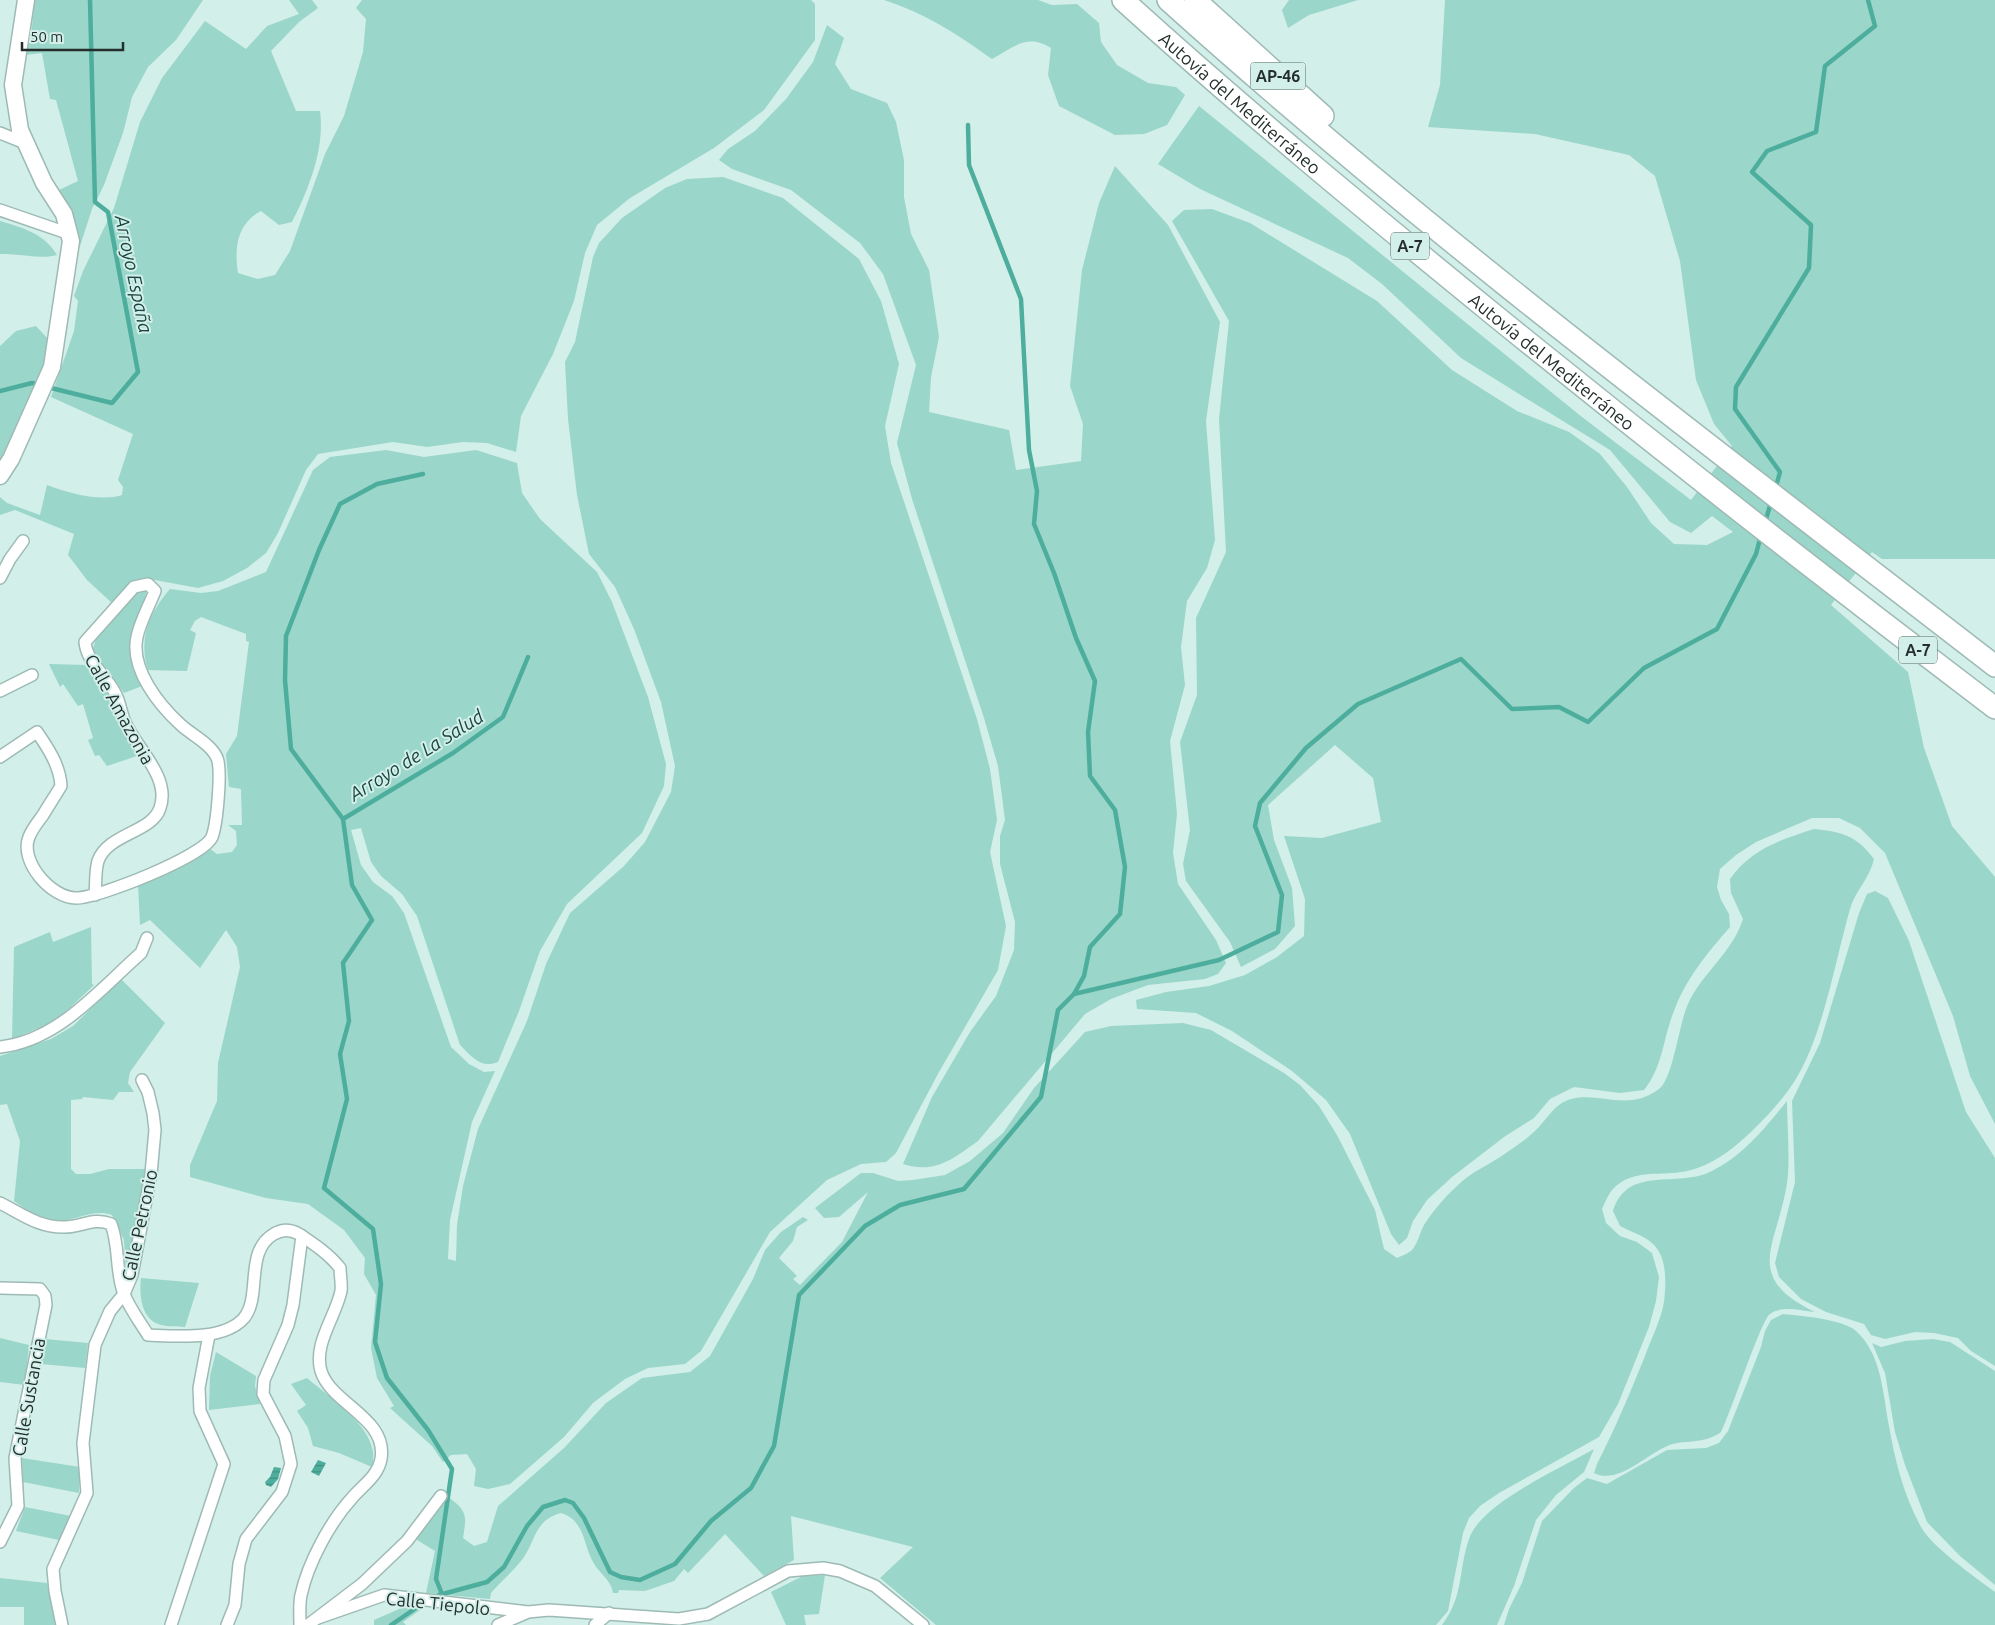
<svg xmlns="http://www.w3.org/2000/svg" width="1995" height="1625" viewBox="0 0 1995 1625" font-family="Ubuntu,sans-serif">
<style>
.green{fill:#9bd6ca}
.water{fill:url(#water-rules)}
.lines{fill:none;stroke-linecap:round;stroke-linejoin:round}
.stream{stroke:#4eae9d;stroke-width:4.5}
.street-casing{stroke:#9ebab4;stroke-width:14}
.secondary-casing{stroke:#9ebab4;stroke-width:19}
.highway-casing{stroke:#9ebab4;stroke-width:24}
.street{stroke:#fff;stroke-width:11}
.secondary{stroke:#fff;stroke-width:16}
.highway{stroke:#fff;stroke-width:21}
.labels{text-anchor:middle;dominant-baseline:central;stroke-width:4;stroke-linejoin:round;paint-order:stroke}
.shield{fill:#d2efe9;stroke:#586965;stroke-width:1}
.shield-label{font-size:16px;font-weight:bold;fill:#242f2d}
.street-label{font-size:18px;fill:#242f2d;stroke:#d2efe9}
.water-label{font-size:19px;font-style:italic;fill:#1a453e;stroke:#d2efe9}
</style>
<defs>
<pattern id="water-rules" width="6" height="5" patternUnits="userSpaceOnUse" patternTransform="scale(1.25)"><rect width="6" height="5" fill="#4eae9d"/><path d="M0 2.5h6" fill="none" stroke="#418e80"/></pattern>
</defs>
<rect width="100%" height="100%" fill="#d2efe9"/>
<g class="green">
<path d="M 35,0 L 203,0 L 176,40 L 148,67 L 132,97 L 123,133 L 104,185 L 92,209 L 80,246 L 77,249 L 57,191 L 78,181 L 56,100 L 50,99 L 42,53 L 25,55 C 33,39 32,18 35,0 Z"/>
<path d="M 289,0 L 312,0 L 318,8 L 299,22 L 271,51 L 296,111 L 320,111 C 325,148 309,189 292,222 L 279,225 L 261,211 C 237,223 234,248 238,273 L 258,279 L 275,275 L 290,251 L 325,154 L 344,116 L 363,52 L 366,19 L 356,8 L 362,0 L 811,0 L 815,4 L 815,40 L 764,110 L 714,148 L 630,198 L 597,225 L 585,253 L 574,301 L 553,354 L 521,416 L 516,452 L 487,443 L 463,442 L 427,447 L 393,442 L 318,454 L 306,470 L 278,533 L 266,553 L 247,568 L 223,581 L 198,588 L 144,578 L 125,588 L 113,604 L 87,580 L 68,555 L 74,534 L 15,510 L 0,515 L 0,497 L 7,503 L 40,515 L 47,485 C 68,493 100,502 122,495 L 123,487 L 118,480 L 133,434 L 51,397 L 74,331 L 78,301 L 74,296 L 83,271 L 114,208 L 140,122 L 162,78 L 205,21 L 246,49 L 267,26 L 299,14 Z"/>
<path d="M 884,0 L 1038,0 L 1052,5 L 1077,4 L 1099,23 L 1101,42 L 1117,65 L 1148,83 L 1176,87 L 1185,95 L 1167,125 L 1144,134 L 1115,135 L 1059,106 L 1048,75 L 1051,48 C 1027,33 1014,47 992,59 C 955,33 927,14 884,0 Z"/>
<path d="M 1289,0 L 1358,0 L 1309,15 L 1288,28 L 1282,10 Z"/>
<path d="M 1445,0 L 1995,0 L 1995,559 L 1882,559 L 1872,552 L 1831,605 L 1908,672 L 1924,748 L 1952,826 L 1995,877 L 1995,1124 L 1970,1076 L 1953,1016 L 1885,853 L 1860,828 L 1839,818 L 1812,818 L 1756,842 L 1736,855 L 1720,869 L 1717,887 L 1721,900 L 1729,914 L 1730,927 C 1708,952 1685,980 1674,1011 C 1663,1038 1663,1067 1644,1090 L 1620,1093 L 1574,1087 L 1550,1099 L 1534,1118 L 1504,1137 L 1452,1177 L 1427,1200 L 1413,1221 L 1407,1238 L 1399,1245 L 1391,1234 L 1350,1134 L 1326,1100 L 1292,1071 L 1232,1031 L 1196,1013 L 1137,1009 L 1136,1000 L 1166,992 L 1209,986 L 1245,975 L 1277,957 L 1304,936 L 1305,899 L 1284,836 L 1322,838 L 1381,822 L 1373,778 L 1335,745 L 1268,805 L 1274,840 L 1292,888 L 1295,926 L 1275,949 L 1241,967 L 1230,942 L 1186,881 L 1183,864 L 1190,830 L 1180,742 L 1197,695 L 1196,618 L 1226,552 L 1219,419 L 1229,321 L 1172,221 L 1184,210 L 1212,209 L 1250,223 L 1377,301 L 1452,370 L 1517,411 L 1569,432 L 1600,454 L 1627,487 L 1651,523 L 1674,544 L 1707,545 L 1733,532 L 1712,516 L 1691,533 L 1670,522 L 1610,450 L 1461,358 L 1382,284 L 1348,258 L 1200,189 L 1158,164 L 1199,106 L 1582,417 L 1691,500 L 1732,446 L 1714,424 L 1696,380 L 1680,261 L 1655,176 L 1629,155 L 1535,134 L 1428,127 L 1440,85 Z"/>
<path d="M 827,25 L 844,38 L 835,64 L 851,89 L 887,103 L 896,122 L 904,160 L 904,197 L 911,234 L 929,270 L 939,337 L 931,377 L 929,412 L 1009,430 L 1016,470 L 1081,461 L 1083,424 L 1070,386 L 1082,270 L 1099,203 L 1115,166 L 1168,225 L 1220,322 L 1206,421 L 1215,540 L 1207,568 L 1187,601 L 1181,647 L 1185,685 L 1170,741 L 1177,814 L 1173,853 L 1178,884 L 1216,940 L 1226,963 L 1218,974 L 1205,979 L 1148,985 L 1111,999 L 1085,1014 L 978,1141 C 952,1160 934,1174 903,1164 L 932,1097 L 970,1032 L 996,996 L 1014,950 L 1015,922 L 1000,864 L 1000,836 L 1005,820 L 998,766 L 984,718 L 912,499 L 897,443 L 916,365 L 883,274 L 860,243 L 791,190 L 732,169 L 719,160 L 728,149 L 755,131 L 786,99 L 813,62 Z"/>
<path d="M 723,177 L 783,198 L 859,259 L 881,301 L 899,364 L 885,426 L 891,463 L 977,719 L 990,769 L 997,820 L 990,852 L 1006,926 L 998,970 L 939,1072 L 896,1153 L 886,1162 L 861,1164 L 827,1180 L 770,1232 L 701,1351 L 685,1364 L 648,1368 L 625,1379 L 593,1403 L 564,1437 L 510,1484 L 488,1489 L 474,1486 L 476,1469 L 467,1454 L 451,1455 L 443,1462 L 432,1446 L 390,1408 L 394,1406 L 377,1378 L 371,1348 L 376,1295 L 364,1274 L 365,1258 L 344,1230 L 308,1204 L 266,1198 L 190,1177 L 190,1165 L 217,1101 L 218,1063 L 240,967 L 237,947 L 226,930 L 200,968 L 150,920 L 140,925 L 138,884 L 202,855 L 209,848 L 217,854 L 232,852 L 237,845 L 236,831 L 228,825 L 242,825 L 241,789 L 229,787 L 226,754 L 237,736 L 249,642 L 246,641 L 246,634 L 201,617 L 195,621 L 190,630 L 196,633 L 187,671 L 148,670 C 138,639 149,613 170,589 L 201,593 L 218,591 L 266,572 L 313,470 L 330,457 L 386,450 L 424,457 L 476,450 L 517,463 L 522,493 L 540,519 L 597,572 L 612,602 L 648,697 L 666,764 L 664,786 L 642,833 L 567,904 L 540,951 L 519,1011 L 498,1062 C 481,1069 472,1057 460,1045 L 417,916 L 402,894 L 381,876 L 371,862 L 361,828 L 351,830 L 361,865 L 373,882 L 392,896 L 404,913 L 451,1047 L 469,1064 L 484,1072 L 495,1071 L 472,1122 L 450,1220 L 448,1259 L 456,1261 L 457,1225 L 463,1186 L 478,1129 L 527,1021 L 546,964 L 570,913 L 624,866 L 645,842 L 671,792 L 675,766 L 661,702 L 634,629 L 615,587 L 589,554 L 577,495 L 568,419 L 565,362 L 575,342 L 593,257 L 599,243 L 622,218 L 665,188 L 687,179 Z"/>
<path d="M 0,221 C 23,228 44,233 57,255 C 38,260 20,253 0,254 Z"/>
<path d="M 36,326 L 49,340 C 42,386 19,426 0,468 L 0,346 L 16,331 Z"/>
<path d="M 140,589 L 147,590 C 142,612 128,633 131,656 C 132,666 140,675 142,686 L 124,693 L 109,671 L 94,656 L 92,651 L 97,636 L 136,592 Z"/>
<path d="M 49,664 L 88,665 L 113,698 L 122,726 L 137,756 L 107,766 L 99,755 L 95,756 L 88,740 L 93,738 L 83,704 L 78,706 L 63,684 L 60,687 Z"/>
<path d="M 1814,829 C 1842,832 1856,835 1874,859 C 1870,878 1855,891 1850,909 C 1835,961 1823,1037 1794,1082 C 1783,1099 1769,1114 1755,1128 C 1743,1140 1728,1153 1713,1161 C 1704,1166 1691,1171 1681,1172 C 1657,1176 1632,1169 1613,1189 C 1608,1194 1605,1203 1602,1209 L 1606,1223 L 1620,1236 L 1637,1242 L 1652,1253 L 1659,1277 L 1656,1301 L 1649,1327 L 1618,1404 L 1599,1437 L 1499,1493 L 1480,1506 L 1469,1518 L 1463,1533 L 1448,1611 L 1436,1625 L 936,1625 L 880,1578 L 913,1547 L 791,1516 L 794,1560 L 764,1576 L 725,1534 L 688,1573 L 684,1569 L 674,1581 L 645,1591 L 619,1590 L 618,1593 L 613,1593 C 611,1579 598,1573 592,1560 C 583,1542 584,1520 561,1513 C 535,1520 536,1539 524,1557 C 515,1570 501,1581 491,1593 L 490,1599 L 426,1593 L 435,1551 L 414,1538 L 447,1496 C 467,1511 467,1514 463,1538 L 474,1546 L 487,1542 L 498,1506 L 564,1448 L 606,1403 L 642,1378 L 690,1372 L 710,1356 L 753,1279 L 765,1250 L 781,1232 L 803,1217 L 808,1220 L 797,1227 L 793,1241 L 779,1258 L 797,1276 L 793,1279 L 800,1285 L 842,1242 L 868,1192 L 839,1217 L 824,1218 L 815,1208 L 861,1173 L 873,1173 L 898,1181 L 913,1180 L 945,1175 L 970,1161 L 1003,1133 L 1034,1088 L 1085,1032 L 1111,1026 L 1183,1023 L 1211,1030 L 1284,1073 L 1300,1085 L 1319,1106 L 1337,1135 L 1375,1210 L 1384,1249 L 1397,1258 C 1401,1256 1407,1254 1411,1251 C 1417,1246 1420,1232 1424,1225 C 1433,1211 1444,1198 1456,1187 C 1471,1171 1492,1164 1509,1151 C 1518,1145 1528,1138 1536,1130 C 1544,1122 1550,1112 1559,1105 C 1589,1084 1624,1116 1659,1089 C 1673,1079 1679,1023 1688,1004 C 1702,973 1733,952 1743,919 L 1731,893 L 1730,879 C 1751,849 1780,840 1814,829 Z"/>
<path d="M 1875,891 L 1888,898 L 1909,941 L 1966,1112 L 1995,1158 L 1995,1366 L 1971,1351 L 1958,1338 L 1934,1333 L 1915,1332 L 1885,1339 L 1871,1335 L 1864,1324 L 1826,1312 L 1801,1299 L 1779,1277 L 1775,1263 L 1795,1182 L 1792,1101 L 1820,1043 L 1859,913 L 1867,894 Z"/>
<path d="M 91,927 L 92,984 L 94,985 L 56,1021 L 12,1039 L 14,947 L 50,932 L 53,942 Z"/>
<path d="M 121,979 L 165,1023 L 130,1072 L 128,1083 L 134,1092 L 119,1092 L 113,1100 L 83,1097 L 82,1099 L 71,1100 L 71,1169 L 76,1174 L 90,1174 L 109,1169 L 146,1169 L 126,1273 L 124,1240 L 112,1215 C 91,1208 74,1223 53,1221 C 39,1220 25,1209 14,1201 L 20,1141 L 7,1104 L 0,1105 L 0,1056 L 51,1039 L 73,1026 Z"/>
<path d="M 1787,1101 C 1787,1126 1791,1166 1786,1189 C 1776,1246 1743,1278 1815,1312 C 1801,1311 1782,1305 1770,1314 C 1761,1320 1731,1413 1721,1432 C 1702,1446 1683,1438 1665,1447 C 1645,1456 1617,1485 1594,1473 L 1597,1464 C 1615,1429 1630,1393 1645,1356 C 1651,1339 1661,1320 1664,1302 C 1666,1286 1667,1264 1658,1250 C 1650,1237 1633,1233 1620,1226 L 1613,1211 C 1628,1164 1677,1189 1712,1171 C 1744,1155 1765,1128 1787,1101 Z"/>
<path d="M 141,1278 L 199,1283 L 185,1327 C 177,1326 168,1327 161,1325 C 141,1320 139,1295 141,1278 Z"/>
<path d="M 1783,1314 C 1801,1316 1843,1319 1856,1331 C 1882,1354 1883,1395 1889,1426 C 1895,1461 1904,1496 1921,1527 C 1933,1548 1975,1577 1995,1592 L 1995,1625 L 1504,1625 L 1509,1609 L 1522,1583 L 1542,1521 L 1574,1488 L 1587,1478 L 1607,1484 L 1667,1450 L 1706,1448 L 1719,1443 L 1728,1431 L 1761,1347 L 1765,1331 L 1771,1320 Z"/>
<path d="M 0,1338 L 29,1345 L 25,1385 L 0,1382 Z"/>
<path d="M 45,1339 L 88,1343 L 85,1368 L 41,1364 Z"/>
<path d="M 1933,1339 L 1950,1342 L 1995,1371 L 1995,1585 L 1960,1556 L 1927,1522 L 1905,1465 L 1895,1432 L 1885,1373 L 1872,1343 L 1881,1347 L 1905,1341 Z"/>
<path d="M 216,1352 L 256,1376 L 255,1386 L 260,1404 L 209,1410 L 210,1376 Z"/>
<path d="M 307,1378 C 330,1398 383,1431 372,1467 L 339,1453 L 313,1446 L 308,1428 L 297,1411 L 306,1405 L 291,1384 Z"/>
<path d="M 1594,1449 L 1584,1472 L 1556,1495 L 1536,1520 L 1514,1586 L 1497,1625 L 1442,1625 C 1464,1596 1458,1571 1469,1539 C 1480,1504 1561,1468 1594,1449 Z"/>
<path d="M 22,1458 L 80,1467 L 79,1493 L 23,1482 Z"/>
<path d="M 25,1507 L 71,1516 L 59,1540 L 16,1531 Z"/>
<path d="M 825,1575 L 819,1614 L 804,1615 L 806,1625 L 786,1625 L 771,1592 L 803,1576 Z"/>
<path d="M 0,1578 L 47,1583 L 58,1625 L 24,1625 L 24,1607 L 0,1607 Z"/>
<path d="M 406,1606 L 420,1610 L 403,1622 L 406,1625 L 374,1625 L 374,1620 Z"/>
</g>
<g class="water">
<path d="M 318,1460 L 326,1463 L 319,1476 L 311,1472 Z"/>
<path d="M 274,1467 L 281,1468 L 278,1479 L 271,1487 L 266,1485 L 265,1482 L 270,1477 Z"/>
</g>
<g class="lines">
<g class="stream">
<path d="M 968,125 L 969,165 L 1021,299 L 1029,450 L 1037,491 L 1034,524 L 1054,573 L 1076,638 L 1095,681 L 1088,732 L 1090,776 L 1115,810 L 1125,867 L 1120,914 L 1090,947 L 1084,976 L 1074,994"/>
<path d="M 47,387 L 112,403 L 138,372 L 108,212 L 95,202 L 90,0"/>
<path d="M 0,391 L 32,383 L 40,385"/>
<path d="M 1775,490 L 1780,472 L 1735,409 L 1736,387 L 1809,268 L 1811,225 L 1752,172 L 1767,151 L 1816,132 L 1825,66 L 1875,26 L 1868,0"/>
<path d="M 1765,523 L 1771,502"/>
<path d="M 343,819 L 291,749 L 285,680 L 286,636 L 319,550 L 340,504 L 377,484 L 423,474"/>
<path d="M 442,1594 L 436,1579 L 452,1469 L 428,1430 L 387,1378 L 375,1342 L 381,1284 L 373,1229 L 324,1188 L 347,1099 L 340,1054 L 349,1021 L 343,963 L 372,920 L 352,885 L 343,819 L 453,753 L 503,717 L 528,657"/>
<path d="M 439,1595 L 487,1582 L 504,1567 L 527,1526 L 543,1507 L 565,1500 L 573,1503 L 584,1518 L 610,1572 L 621,1577 L 640,1580 L 675,1564 L 711,1521 L 751,1488 L 774,1446 L 799,1295 L 865,1226 L 900,1205 L 964,1189 L 1041,1097 L 1058,1010 L 1074,994 L 1219,960 L 1278,932 L 1282,895 L 1255,826 L 1260,803 L 1306,748 L 1358,704 L 1461,659 L 1512,709 L 1559,707 L 1588,722 L 1644,668 L 1717,629 L 1756,554 L 1761,535"/>
<path d="M 391,1625 L 416,1608"/>
</g>
<defs>
<g id="street">
<path d="M 0,133 L 25,143"/>
<path d="M 0,210 L 70,234"/>
<path d="M 0,578 L 10,559 L 23,541"/>
<path d="M 0,691 L 32,675"/>
<path d="M 0,757 L 37,732 C 48,748 60,766 61,786 C 55,796 49,805 43,815 C 38,822 32,829 29,837 C 19,861 51,898 76,898 C 99,898 204,856 212,837 C 217,824 222,770 217,758 C 211,744 192,735 181,725 C 159,705 130,669 137,637 C 140,622 149,606 155,591 L 148,584 L 134,587 L 85,642 C 87,663 106,675 115,693 C 120,702 121,713 125,722 C 136,748 171,777 160,808 C 152,833 108,833 98,861 C 95,871 96,884 95,895"/>
<path d="M 0,1047 C 58,1041 99,990 141,953 L 147,938"/>
<path d="M 0,1203 C 22,1214 39,1228 65,1227 C 82,1227 93,1217 111,1224 C 120,1247 115,1271 124,1294 C 130,1309 140,1322 148,1335 C 176,1336 224,1341 244,1318 C 262,1296 244,1251 274,1234 C 282,1229 290,1229 299,1234 C 314,1244 329,1254 340,1268 C 340,1275 342,1284 341,1291 C 336,1316 313,1344 321,1371 C 331,1404 388,1418 381,1459 C 378,1476 362,1486 352,1498 C 330,1522 308,1563 301,1595 C 299,1604 300,1615 300,1625"/>
<path d="M 0,1288 L 40,1289 L 45,1296 L 46,1305 L 15,1458 L 18,1506 L 0,1542"/>
<path d="M 318,1618 L 384,1595 L 528,1612 L 549,1610 L 679,1619 L 708,1614 L 788,1571 L 823,1568 L 840,1571 L 875,1586 L 923,1625"/>
<path d="M 62,1625 L 55,1591 L 53,1569 L 87,1493 L 83,1443 L 95,1345 L 110,1311 L 124,1294 L 132,1275 L 151,1174 L 155,1130 L 153,1113 L 148,1092 L 142,1080"/>
<path d="M 171,1625 L 224,1464 L 200,1411 L 199,1388 L 209,1335"/>
<path d="M 227,1625 L 235,1605 L 239,1564 L 246,1539 L 282,1492 L 291,1464 L 285,1436 L 263,1394 L 264,1380 L 288,1325 L 293,1305 L 302,1236"/>
<path d="M 308,1625 L 362,1584 L 407,1541 L 441,1496"/>
<path d="M 498,1625 L 526,1613"/>
<path d="M 595,1625 L 609,1613"/>
</g>
<path id="secondary" d="M 0,476 L 11,459 L 52,367 L 71,241 L 64,214 L 44,183 L 20,130 L 13,85 L 26,0"/>
<g id="highway">
<path id="s1" d="M 1123,0 C 1243,109 1368,212 1493,314 C 1658,448 1825,579 1995,708"/>
<path d="M 1168,0 C 1431,237 1715,449 1995,666"/>
<path d="M 1195,0 L 1323,116"/>
</g>
</defs>
<use href="#street" class="street-casing"/>
<use href="#secondary" class="secondary-casing"/>
<use href="#highway" class="highway-casing"/>
<use href="#street" class="street"/>
<use href="#secondary" class="secondary"/>
<use href="#highway" class="highway"/>
</g>
<g class="labels">
<g class="shield">
<rect x="1250.5" y="62.5" width="55" height="27" rx="4"/>
<rect x="1391" y="232.5" width="38" height="27" rx="4"/>
<rect x="1899" y="636.5" width="38" height="27" rx="4"/>
</g>
<g class="shield-label">
<text x="1278" y="76">AP-46</text>
<text x="1410" y="246">A-7</text>
<text x="1918" y="650">A-7</text>
</g>
<g class="street-label">
<text stroke="none"><textPath href="#s1" startOffset="156">Autovía del Mediterráneo</textPath></text>
<text stroke="none"><textPath href="#s1" startOffset="561">Autovía del Mediterráneo</textPath></text>
<text transform="translate(120 709) rotate(61)">Calle Amazonia</text>
<text transform="translate(139 1225) rotate(-78)">Calle Petronio</text>
<text transform="translate(28 1397) rotate(-80)">Calle Sustancia</text>
<text transform="translate(438 1603) rotate(6)">Calle Tiepolo</text>
</g>
<g class="water-label">
<text transform="translate(134 274) rotate(78)">Arroyo España</text>
<text transform="translate(416 755) rotate(-32)">Arroyo de La Salud</text>
</g>
</g>
<path d="M22 42v8h101v-8" fill="none" stroke="#242f2d" stroke-width="2.5"/>
<text x="30" y="42" font-size="15" fill="#242f2d" stroke="#d2efe9" stroke-width="4" paint-order="stroke">50 m</text>
</svg>
